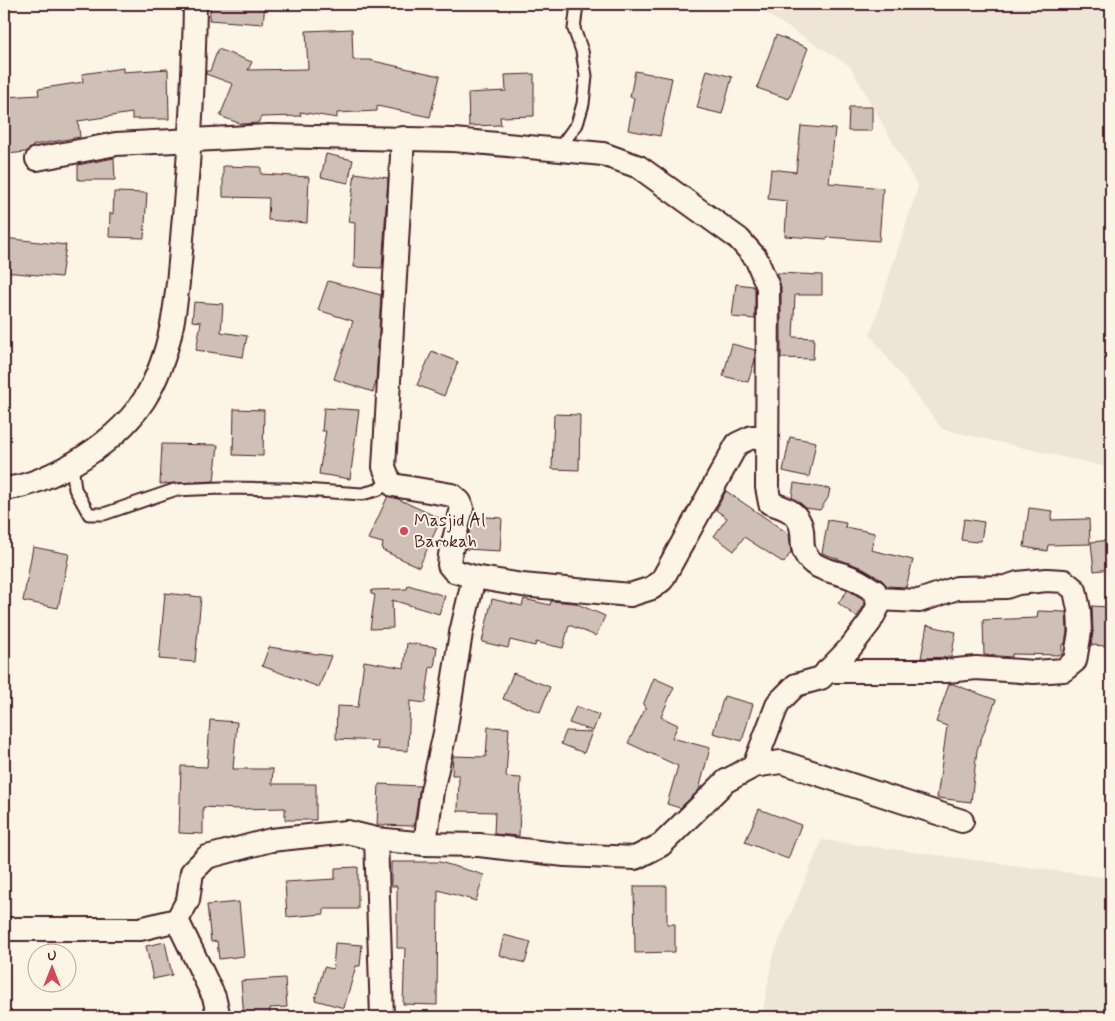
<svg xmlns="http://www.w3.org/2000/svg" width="1115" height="1021" viewBox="0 0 1115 1021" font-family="Mynerve,sans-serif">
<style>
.built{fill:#eee5d7}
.building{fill:#cfc0b7;stroke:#4a1f2b}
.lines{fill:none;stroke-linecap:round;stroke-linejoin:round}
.lane-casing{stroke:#4a1f2b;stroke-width:15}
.street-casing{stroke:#4a1f2b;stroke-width:26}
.lane{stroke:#fcf5e5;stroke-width:11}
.street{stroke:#fcf5e5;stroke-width:22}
.poi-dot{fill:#d1495b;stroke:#fcf5e5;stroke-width:2}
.labels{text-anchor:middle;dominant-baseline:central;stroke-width:4;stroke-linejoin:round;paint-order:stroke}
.poi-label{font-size:18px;fill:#4a1f2b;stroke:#fcf5e5;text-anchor:start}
</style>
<rect width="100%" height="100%" fill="#fcf5e5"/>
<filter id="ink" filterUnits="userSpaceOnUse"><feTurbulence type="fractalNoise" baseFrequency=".02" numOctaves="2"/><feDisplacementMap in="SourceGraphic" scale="10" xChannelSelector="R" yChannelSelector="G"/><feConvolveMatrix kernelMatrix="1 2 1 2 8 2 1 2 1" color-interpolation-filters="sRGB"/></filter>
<g filter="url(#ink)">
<g class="built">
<path d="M 751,4 L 1111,4 L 1111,468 L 942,429 L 870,335 L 918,187 L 850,66 Z"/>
<path d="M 822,840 L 1111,878 L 1111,1017 L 762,1017 L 772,958 Z"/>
</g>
<g class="building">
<path d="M 211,4 L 265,4 L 263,24 L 209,20 Z"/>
<path d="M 352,29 L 353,60 L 369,60 L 440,76 L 430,117 L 377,106 L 377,111 L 337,113 L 337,118 L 300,112 L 301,116 L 261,117 L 258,123 L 241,124 L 220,116 L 233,84 L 206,74 L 206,71 L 210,71 L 218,49 L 252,62 L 248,70 L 308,69 L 306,31 Z"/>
<path d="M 776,35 L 808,48 L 789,99 L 757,88 Z"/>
<path d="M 123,68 L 123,72 L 168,69 L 169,119 L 132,119 L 132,113 L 78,121 L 80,137 L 34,145 L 26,152 L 7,154 L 4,97 L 39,95 L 38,89 L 83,82 L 82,74 Z"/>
<path d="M 707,70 L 732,77 L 722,114 L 697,108 Z"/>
<path d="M 635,71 L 672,78 L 660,136 L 628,130 L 634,98 L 630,97 Z"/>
<path d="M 534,74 L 534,116 L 500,117 L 501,125 L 469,126 L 468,93 L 506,91 L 505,75 Z"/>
<path d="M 849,107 L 872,107 L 872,131 L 848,131 Z"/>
<path d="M 801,126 L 835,129 L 829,183 L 883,188 L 879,241 L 827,237 L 827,239 L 785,236 L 787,201 L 768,199 L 771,169 L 796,172 Z"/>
<path d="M 326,154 L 353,160 L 348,183 L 321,177 Z"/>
<path d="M 114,158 L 115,180 L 78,180 L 78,165 Z"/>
<path d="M 223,166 L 261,167 L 261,174 L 309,177 L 307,223 L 268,220 L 269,198 L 223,197 Z"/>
<path d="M 355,173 L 388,178 L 382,268 L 354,267 L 355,223 L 348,222 Z"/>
<path d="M 114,192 L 147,193 L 144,238 L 109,237 L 110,213 L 113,214 Z"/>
<path d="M 4,238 L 66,245 L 61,277 L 4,272 Z"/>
<path d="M 777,273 L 822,275 L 822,295 L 795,295 L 793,337 L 814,338 L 813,359 L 781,358 L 781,287 Z"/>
<path d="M 328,281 L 381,295 L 376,382 L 373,392 L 334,379 L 353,321 L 318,310 Z"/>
<path d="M 736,284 L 753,286 L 755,290 L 755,319 L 732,317 Z"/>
<path d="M 194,302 L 223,304 L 221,332 L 247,336 L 243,357 L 196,350 L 201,322 L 192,321 Z"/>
<path d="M 732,344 L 755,350 L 755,360 L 748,382 L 723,376 Z"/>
<path d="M 432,351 L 458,362 L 444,396 L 417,385 Z"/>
<path d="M 324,408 L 359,410 L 350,479 L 319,474 L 326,431 L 322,431 Z"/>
<path d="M 234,409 L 264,410 L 263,456 L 233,455 Z"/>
<path d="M 554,414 L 580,415 L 579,470 L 552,469 Z"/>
<path d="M 790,437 L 816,442 L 809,477 L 783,471 Z"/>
<path d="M 162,444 L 218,445 L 214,481 L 160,484 Z"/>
<path d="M 794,483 L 830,489 L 828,498 L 820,510 L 806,508 L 792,497 Z"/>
<path d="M 726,491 L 789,534 L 791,552 L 784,563 L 744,537 L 734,551 L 714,536 L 727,518 L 716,510 Z"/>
<path d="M 388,496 L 398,499 L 441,519 L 419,567 L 382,550 L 383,543 L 368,539 Z"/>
<path d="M 1029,508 L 1053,511 L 1051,520 L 1089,519 L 1090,544 L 1048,545 L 1047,551 L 1024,547 Z"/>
<path d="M 473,516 L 502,518 L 500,551 L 465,549 Z"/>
<path d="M 964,519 L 984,522 L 981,541 L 976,541 L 976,542 L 961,540 Z"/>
<path d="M 828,520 L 846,523 L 845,527 L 875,533 L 871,550 L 913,560 L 906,587 L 887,586 L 882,580 L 860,567 L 822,553 Z"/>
<path d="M 1111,540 L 1111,569 L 1094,571 L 1091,542 Z"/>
<path d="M 33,547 L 69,554 L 58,608 L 23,601 Z"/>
<path d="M 408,585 L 445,596 L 439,614 L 392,600 L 393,628 L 370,629 L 375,595 L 371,594 L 372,590 L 407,589 Z"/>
<path d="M 848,590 L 864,600 L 865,604 L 857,617 L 838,603 Z"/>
<path d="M 165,593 L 201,597 L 195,662 L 159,659 Z"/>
<path d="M 492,599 L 522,606 L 524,599 L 550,605 L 551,601 L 575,603 L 605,616 L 596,636 L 569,625 L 563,648 L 536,642 L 535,646 L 510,640 L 508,648 L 482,642 Z"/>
<path d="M 1092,606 L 1108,607 L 1106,646 L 1091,645 L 1093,632 Z"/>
<path d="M 1038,611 L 1066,612 L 1067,631 L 1065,644 L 1062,644 L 1062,655 L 1012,654 L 1012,657 L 984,655 L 983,620 L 1037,618 Z"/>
<path d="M 927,625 L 956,632 L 951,657 L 921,658 Z"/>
<path d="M 407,643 L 437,647 L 434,668 L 430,667 L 425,703 L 410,701 L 408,751 L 377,749 L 378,741 L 336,739 L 337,706 L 358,707 L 364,661 L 404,668 Z"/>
<path d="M 269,647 L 331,656 L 319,687 L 262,666 Z"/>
<path d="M 513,673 L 550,687 L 540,712 L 503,699 Z"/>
<path d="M 654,678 L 674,687 L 661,717 L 678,725 L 672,738 L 710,748 L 699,790 L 680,808 L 667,804 L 678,766 L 628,743 L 646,707 L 643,705 Z"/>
<path d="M 949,684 L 953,684 L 996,700 L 977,750 L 971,802 L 937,798 L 947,726 L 936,722 Z"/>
<path d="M 724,696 L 753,704 L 742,741 L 713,733 Z"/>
<path d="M 576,706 L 599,715 L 593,731 L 569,723 Z"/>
<path d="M 210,720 L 237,722 L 233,769 L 273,769 L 272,784 L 316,784 L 316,820 L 285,820 L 285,808 L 238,809 L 203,807 L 203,834 L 179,833 L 181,766 L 207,767 Z"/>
<path d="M 488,727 L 509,728 L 506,777 L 521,778 L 519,836 L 494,834 L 495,812 L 458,811 L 459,775 L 452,775 L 453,756 L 486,757 Z"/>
<path d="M 566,731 L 592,732 L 584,753 L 561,744 Z"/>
<path d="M 379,784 L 420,786 L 414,826 L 377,825 Z"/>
<path d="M 759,809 L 801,825 L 788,859 L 745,842 Z"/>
<path d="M 391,862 L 440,862 L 484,875 L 476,901 L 438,890 L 437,1005 L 403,1004 L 405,948 L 397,948 L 397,886 L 391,886 Z"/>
<path d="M 358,867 L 358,909 L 324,909 L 324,914 L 287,917 L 285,882 L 335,879 L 335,868 Z"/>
<path d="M 634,886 L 667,886 L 667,924 L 675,924 L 675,952 L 635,953 Z"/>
<path d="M 239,902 L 244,956 L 219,959 L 217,941 L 211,942 L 207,905 Z"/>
<path d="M 504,935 L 531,942 L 525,963 L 499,955 Z"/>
<path d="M 165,942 L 172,975 L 153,979 L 146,946 Z"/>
<path d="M 335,943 L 362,945 L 360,966 L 356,966 L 344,1008 L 315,1000 L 324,967 L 333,969 Z"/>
<path d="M 285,978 L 287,1007 L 270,1008 L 270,1016 L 244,1017 L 241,981 Z"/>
</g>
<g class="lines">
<defs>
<g id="lane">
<path d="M 558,150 L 577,124 L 583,104 L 586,76 L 582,51 L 574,29 L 577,4"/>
<path d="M 72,464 L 75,489 L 89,514 L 104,514 L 174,490 L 221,488 L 288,489 L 362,494 L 377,490 L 390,482"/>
</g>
<g id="street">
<path d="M 403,138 L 384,467 L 390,482 L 393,485 L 452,495 L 460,502 L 462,508 L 450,555 L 449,565 L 454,571 L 474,577 L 461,633 L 445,733 L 432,791 L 425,844"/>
<path d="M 37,159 L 116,144 L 269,136 L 454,140 L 603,154 L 639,167 L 739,239 L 756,258 L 768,287 L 767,487 L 770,503 C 779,506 792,510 797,518 C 809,534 794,548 814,564 C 825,571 836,572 847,576 C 857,579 866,586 875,591 L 879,605 L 870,622 L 850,648 L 821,678 L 796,685 L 778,703 L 754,766"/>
<path d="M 4,488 C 23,489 54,474 71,465 C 100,448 126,428 144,400 C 178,346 178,277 184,216 C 190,145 194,75 195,4"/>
<path d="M 474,577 L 522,585 L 630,595 L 652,588 L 662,580 L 737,444 L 752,437 L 767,437"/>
<path d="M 827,671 L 947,671 L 976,668 L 1034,672 L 1064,670 L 1075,661 L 1080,632 L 1079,610 L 1075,590 L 1064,581 L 1047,580 L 1018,583 L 1006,587 L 957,588 L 919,601 L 877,599"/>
<path d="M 376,839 L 382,1017"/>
<path d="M 177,920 L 188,900 L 192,872 L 207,857 L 271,840 L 347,832 L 376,839 L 425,844 L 479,845 L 565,855 L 635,858 L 661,845 L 726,781 L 754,766 L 781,762 L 962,821"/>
<path d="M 4,929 L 140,929 L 177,920 L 214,997 L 219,1017"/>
</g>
</defs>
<use href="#lane" class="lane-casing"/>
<use href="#street" class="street-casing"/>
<use href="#lane" class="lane"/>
<use href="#street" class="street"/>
</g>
</g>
<circle class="poi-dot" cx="404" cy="531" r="5"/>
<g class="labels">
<g class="poi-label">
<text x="414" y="521">Masjid Al<tspan x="414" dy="21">Barokah</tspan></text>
</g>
</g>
<rect width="1115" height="1021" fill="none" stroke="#fcf5e5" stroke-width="20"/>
<rect x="10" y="10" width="1095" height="1001" fill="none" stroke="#4a1f2b" stroke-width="2" filter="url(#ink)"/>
<g transform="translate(52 968)"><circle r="24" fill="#fcf5e5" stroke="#b59f9b"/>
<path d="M0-4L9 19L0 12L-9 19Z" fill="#d1495b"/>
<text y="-8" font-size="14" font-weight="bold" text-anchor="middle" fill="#4a1f2b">U</text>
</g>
</svg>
